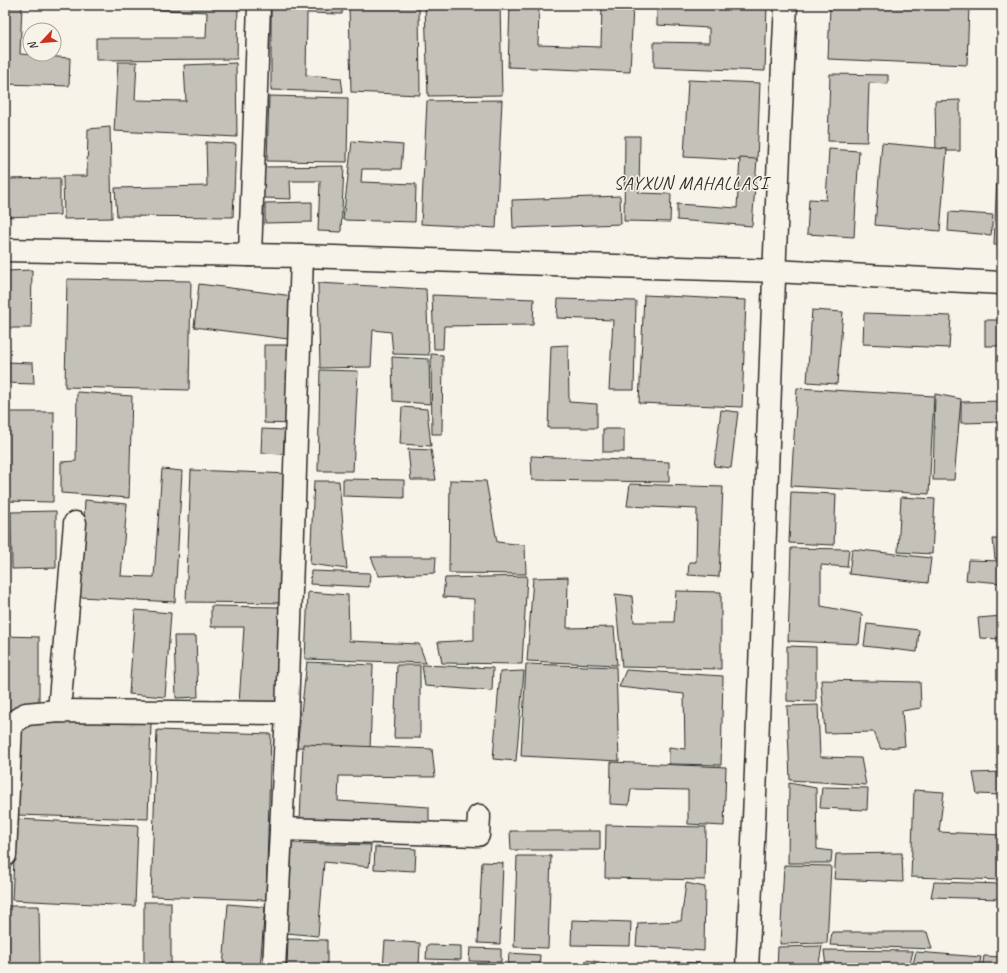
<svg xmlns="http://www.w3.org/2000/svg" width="1007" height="973" viewBox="0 0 1007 973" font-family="Caveat,sans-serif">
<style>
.building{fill:#c4c1b9;stroke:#2b2b2b}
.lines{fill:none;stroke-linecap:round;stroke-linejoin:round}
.street-casing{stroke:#2b2b2b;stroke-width:25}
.street{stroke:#f7f3e8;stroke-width:22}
.labels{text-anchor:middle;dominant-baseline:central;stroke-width:3;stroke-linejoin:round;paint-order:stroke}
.neighbourhood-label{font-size:18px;letter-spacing:1px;fill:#2b2b2b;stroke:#f7f3e8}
</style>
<rect width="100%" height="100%" fill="#f7f3e8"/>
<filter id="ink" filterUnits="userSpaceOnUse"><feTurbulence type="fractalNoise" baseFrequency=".025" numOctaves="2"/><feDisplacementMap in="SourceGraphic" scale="8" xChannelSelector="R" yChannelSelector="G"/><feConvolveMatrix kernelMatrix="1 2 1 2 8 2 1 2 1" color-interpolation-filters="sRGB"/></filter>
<g filter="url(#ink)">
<g class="building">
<path d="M 5,5 L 22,5 L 20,54 L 70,58 L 69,86 L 5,84 Z"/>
<path d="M 100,5 L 238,5 L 237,59 L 96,60 L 96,38 L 206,38 L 207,12 L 100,7 Z"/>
<path d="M 271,5 L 343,5 L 342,14 L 307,13 L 306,75 L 341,78 L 343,92 L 271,90 Z"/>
<path d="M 349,5 L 419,5 L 420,95 L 351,92 Z"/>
<path d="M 425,5 L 500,5 L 502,95 L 428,96 Z"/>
<path d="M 510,5 L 539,5 L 538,45 L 601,47 L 602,5 L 633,5 L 630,72 L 508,67 Z"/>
<path d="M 657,5 L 767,5 L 765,71 L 654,67 L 654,42 L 709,43 L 709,28 L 657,25 Z"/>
<path d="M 830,5 L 969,5 L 967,65 L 828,59 Z"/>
<path d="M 118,62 L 137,62 L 135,100 L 186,101 L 184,65 L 236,63 L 237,137 L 114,131 Z"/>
<path d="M 830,74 L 888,75 L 888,84 L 869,83 L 867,142 L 828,141 Z"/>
<path d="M 688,80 L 760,83 L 757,161 L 684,157 Z"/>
<path d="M 269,96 L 348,98 L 347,162 L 267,161 Z"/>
<path d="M 502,100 L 496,228 L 421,224 L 427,101 Z"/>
<path d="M 960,100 L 960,151 L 936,151 L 935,101 Z"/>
<path d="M 110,127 L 112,218 L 64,219 L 63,176 L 87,176 L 88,129 Z"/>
<path d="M 625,136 L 640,136 L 639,193 L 671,194 L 670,222 L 624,221 Z"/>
<path d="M 352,141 L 403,145 L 401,169 L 362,169 L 361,182 L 416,184 L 415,222 L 343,220 Z"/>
<path d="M 206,142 L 236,144 L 233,217 L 117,216 L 115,188 L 207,186 Z"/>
<path d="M 882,143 L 947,149 L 940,231 L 875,225 Z"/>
<path d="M 829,149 L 859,151 L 854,237 L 807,234 L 809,199 L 826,200 Z"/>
<path d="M 998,150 L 1002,150 L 1002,245 L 994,245 Z"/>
<path d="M 740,158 L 757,159 L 752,226 L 677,220 L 677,204 L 737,208 Z"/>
<path d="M 344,166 L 341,232 L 318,231 L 320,181 L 290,181 L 291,199 L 263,198 L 264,167 Z"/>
<path d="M 60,178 L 60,215 L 5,217 L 5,179 Z"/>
<path d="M 620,196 L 621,224 L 513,228 L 512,200 Z"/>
<path d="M 312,202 L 312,222 L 265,223 L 265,203 Z"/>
<path d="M 949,212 L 993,215 L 991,235 L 948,231 Z"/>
<path d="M 32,270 L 31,328 L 5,328 L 5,271 Z"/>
<path d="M 67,279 L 191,281 L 189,390 L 65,387 Z"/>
<path d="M 318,283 L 426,289 L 429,355 L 393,354 L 391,332 L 373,330 L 371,367 L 320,368 Z"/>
<path d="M 199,284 L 293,296 L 288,339 L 194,327 Z"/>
<path d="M 432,295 L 534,299 L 533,325 L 444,326 L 443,349 L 434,349 Z"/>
<path d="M 644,295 L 746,300 L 742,407 L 639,403 Z"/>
<path d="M 558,299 L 636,301 L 634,390 L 609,390 L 613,320 L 557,318 Z"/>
<path d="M 812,310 L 843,312 L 837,384 L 807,382 Z"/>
<path d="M 864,313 L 951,316 L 949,348 L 863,344 Z"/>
<rect x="985" y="320" width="16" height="26"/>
<path d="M 264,345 L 291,345 L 292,424 L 264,423 Z"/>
<path d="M 568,345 L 569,402 L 597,404 L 597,428 L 548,428 L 551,346 Z"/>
<path d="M 431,354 L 443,355 L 442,434 L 432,434 Z"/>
<path d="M 392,357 L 429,359 L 430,404 L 393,401 Z"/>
<path d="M 5,362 L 33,363 L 34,384 L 5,383 Z"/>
<path d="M 320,370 L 358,371 L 353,471 L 318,471 Z"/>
<path d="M 797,388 L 934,396 L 929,494 L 791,486 Z"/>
<path d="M 77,392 L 132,396 L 129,498 L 61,493 L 61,462 L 76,461 Z"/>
<path d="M 935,394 L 961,399 L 954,480 L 933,480 Z"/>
<path d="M 1002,401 L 1002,422 L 961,423 L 961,402 Z"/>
<path d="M 402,407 L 427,409 L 431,446 L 400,444 Z"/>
<path d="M 721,410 L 738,412 L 731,468 L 714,466 Z"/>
<path d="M 5,412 L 54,412 L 53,502 L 5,501 Z"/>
<path d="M 262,429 L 285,430 L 283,454 L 261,453 Z"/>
<rect x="603" y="429" width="21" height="23"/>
<path d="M 408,449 L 431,450 L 436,480 L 411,480 Z"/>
<path d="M 531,456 L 669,462 L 669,482 L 532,480 Z"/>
<path d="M 162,469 L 182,471 L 175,602 L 80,597 L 85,500 L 127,504 L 121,576 L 154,577 Z"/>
<path d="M 191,470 L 290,474 L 285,603 L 186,602 Z"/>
<path d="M 343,479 L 404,480 L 404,498 L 343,496 Z"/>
<path d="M 450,480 L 486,481 L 497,542 L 525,545 L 526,574 L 449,573 Z"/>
<path d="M 314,481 L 339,481 L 347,569 L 310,564 Z"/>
<path d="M 630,484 L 723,487 L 719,577 L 688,575 L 689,562 L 696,562 L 697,509 L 627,506 Z"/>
<path d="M 791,492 L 836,494 L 834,545 L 789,543 Z"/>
<path d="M 901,497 L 935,499 L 932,554 L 898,552 Z"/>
<path d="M 5,510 L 7,510 L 5,536 Z"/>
<path d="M 56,511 L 56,568 L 12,569 L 11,512 Z"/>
<path d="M 993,539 L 1002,539 L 1002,559 L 995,559 Z"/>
<path d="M 791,548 L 849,549 L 847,567 L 821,565 L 821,606 L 862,614 L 859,644 L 788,641 Z"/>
<path d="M 852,549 L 931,558 L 928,583 L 849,574 Z"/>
<path d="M 371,557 L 436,557 L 435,573 L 379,576 Z"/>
<path d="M 968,560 L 1002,561 L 1002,583 L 966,580 Z"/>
<path d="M 311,571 L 370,573 L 369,587 L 310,584 Z"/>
<path d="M 527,576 L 522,664 L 442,663 L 438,642 L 474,640 L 474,599 L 443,597 L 445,578 Z"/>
<path d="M 568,577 L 567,628 L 614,627 L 617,665 L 527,661 L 533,578 Z"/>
<path d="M 676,591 L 721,592 L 721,669 L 622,667 L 615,594 L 632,596 L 634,622 L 674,622 Z"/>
<path d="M 308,592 L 348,595 L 349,641 L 419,644 L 426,663 L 305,659 Z"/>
<path d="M 211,606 L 280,607 L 276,704 L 239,704 L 244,627 L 211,627 Z"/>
<path d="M 135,610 L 171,613 L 165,697 L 129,694 Z"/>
<path d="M 1002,616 L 1002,639 L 980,638 L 978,618 Z"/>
<path d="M 867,624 L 919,630 L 917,652 L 864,646 Z"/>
<path d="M 5,636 L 39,637 L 39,728 L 5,728 Z"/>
<path d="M 174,636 L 196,636 L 198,697 L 176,698 Z"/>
<path d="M 787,646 L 816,647 L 816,702 L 787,701 Z"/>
<path d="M 307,662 L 373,665 L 370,750 L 297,747 Z"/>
<path d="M 526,664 L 616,667 L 619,761 L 521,756 Z"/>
<path d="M 397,665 L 420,665 L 420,738 L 394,738 Z"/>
<path d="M 422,665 L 493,668 L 492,691 L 425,686 Z"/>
<path d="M 626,670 L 723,676 L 721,765 L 669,764 L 669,747 L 685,749 L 684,694 L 619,687 Z"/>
<path d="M 524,671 L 516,761 L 493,759 L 500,672 Z"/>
<path d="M 821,680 L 920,682 L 921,708 L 902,711 L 905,746 L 881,749 L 874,732 L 825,733 Z"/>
<path d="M 818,705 L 820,757 L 861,758 L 866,785 L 790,780 L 787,706 Z"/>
<path d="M 20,718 L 151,723 L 148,819 L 17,815 Z"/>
<path d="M 157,730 L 271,734 L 266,900 L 151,896 Z"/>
<path d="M 303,744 L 432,749 L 435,777 L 339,776 L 338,801 L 429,807 L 429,827 L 300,822 Z"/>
<path d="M 611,762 L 726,767 L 724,826 L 688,824 L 688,790 L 631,789 L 629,805 L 610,804 Z"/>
<path d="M 1002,772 L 1002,795 L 977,794 L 973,773 Z"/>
<path d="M 789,783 L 816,788 L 817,849 L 832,851 L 831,863 L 788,863 Z"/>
<path d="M 822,787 L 868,788 L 867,810 L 820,808 Z"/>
<path d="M 914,790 L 944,792 L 939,832 L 1002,835 L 1002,880 L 911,877 Z"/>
<path d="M 16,819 L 138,825 L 135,906 L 12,900 Z"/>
<path d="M 606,825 L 706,827 L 705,880 L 605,878 Z"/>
<path d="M 510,831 L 600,831 L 600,850 L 511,850 Z"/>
<path d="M 292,843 L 371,845 L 369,867 L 324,862 L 318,936 L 287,933 Z"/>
<path d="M 375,847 L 416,849 L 415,871 L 374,869 Z"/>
<path d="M 902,853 L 903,882 L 834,879 L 836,854 Z"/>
<path d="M 517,856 L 551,856 L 548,948 L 514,947 Z"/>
<path d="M 482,862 L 503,863 L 500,944 L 478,943 Z"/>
<path d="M 784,865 L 831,866 L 827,943 L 780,944 Z"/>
<path d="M 934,882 L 1002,884 L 1002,914 L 1001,899 L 931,897 Z"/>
<path d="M 686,883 L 705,887 L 704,951 L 636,946 L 638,923 L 681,921 Z"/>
<rect x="144" y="902" width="27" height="66"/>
<path d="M 228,904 L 265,907 L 260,968 L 223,968 Z"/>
<path d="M 6,906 L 39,906 L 40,968 L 7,968 Z"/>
<path d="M 572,920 L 631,922 L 630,946 L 571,945 Z"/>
<path d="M 832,932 L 927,932 L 932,949 L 830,945 Z"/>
<path d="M 288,939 L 327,940 L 327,968 L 287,968 Z"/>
<path d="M 385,941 L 420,943 L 419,968 L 383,968 Z"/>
<path d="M 427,945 L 461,946 L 461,960 L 426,959 Z"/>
<path d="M 822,946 L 818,968 L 777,968 L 778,947 Z"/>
<path d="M 470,948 L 501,949 L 501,962 L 469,961 Z"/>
<path d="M 824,950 L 913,951 L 909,968 L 849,968 L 826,967 Z"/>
<path d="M 916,952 L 981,957 L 979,968 L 912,968 Z"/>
<path d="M 509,953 L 540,955 L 539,968 L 508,968 Z"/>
<path d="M 984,956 L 1002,957 L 1002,968 L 982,968 Z"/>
<path d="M 586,960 L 606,963 L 606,968 L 585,968 Z"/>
<path d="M 675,962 L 714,964 L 714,968 L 674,968 Z"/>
<rect x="474" y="967" width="21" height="1"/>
</g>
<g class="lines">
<defs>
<g id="street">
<path d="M 5,250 L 302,256 L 774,271 L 1002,283"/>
<path d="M 250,255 L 259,5"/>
<path d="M 59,711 L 75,523"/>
<path d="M 281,829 L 478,835 L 479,816"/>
<path d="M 5,855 L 11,724 L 26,714 L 59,711 L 287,713"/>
<path d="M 274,968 L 287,713 L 302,256"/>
<path d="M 747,968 C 764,647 769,326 786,5"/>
</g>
</defs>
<use href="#street" class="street-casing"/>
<use href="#street" class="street"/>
</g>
</g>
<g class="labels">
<g class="neighbourhood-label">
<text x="691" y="183">SAYXUN MAHALLASI</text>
</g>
</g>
<rect width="1007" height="973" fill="none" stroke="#f7f3e8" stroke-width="20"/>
<rect x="10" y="10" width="987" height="953" fill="none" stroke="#2b2b2b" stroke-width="1.5" filter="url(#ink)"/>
<g transform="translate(42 42) rotate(244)"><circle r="19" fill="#f7f3e8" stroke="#a5a39c"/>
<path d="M0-3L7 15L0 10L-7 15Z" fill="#c8321e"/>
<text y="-6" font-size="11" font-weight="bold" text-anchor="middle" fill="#2b2b2b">N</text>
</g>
</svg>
